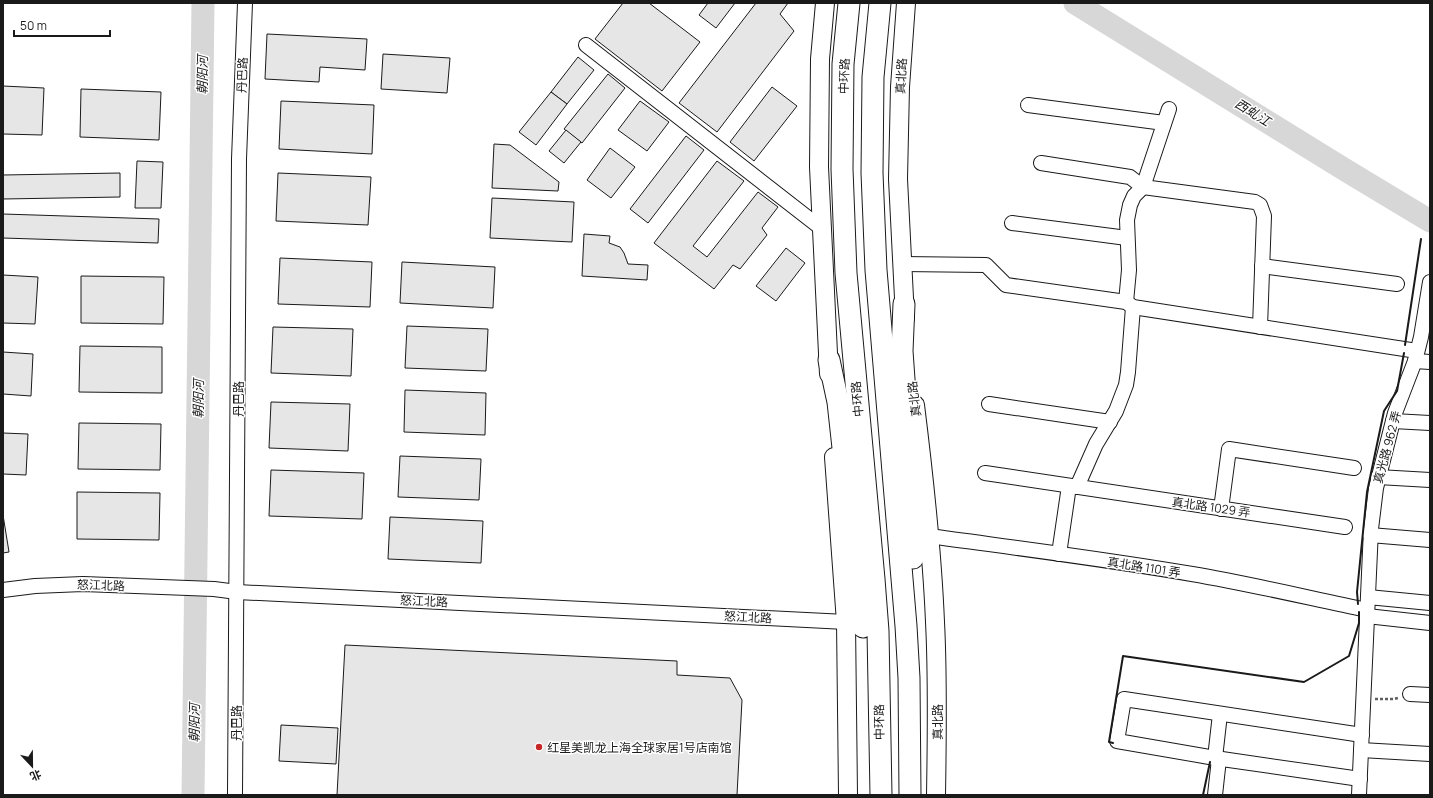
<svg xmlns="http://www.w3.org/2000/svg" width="1433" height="798" viewBox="0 0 1433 798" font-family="Manrope,'Noto Sans SC',sans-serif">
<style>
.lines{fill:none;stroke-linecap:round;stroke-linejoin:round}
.river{stroke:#d7d7d7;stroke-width:23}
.building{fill:#e6e6e6;stroke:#1a1a1a}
.minor-casing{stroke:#1a1a1a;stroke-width:16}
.major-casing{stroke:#1a1a1a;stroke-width:20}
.highway-casing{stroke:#1a1a1a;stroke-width:23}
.path{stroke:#5f5f5f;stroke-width:2.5;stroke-dasharray:3 2;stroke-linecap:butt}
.minor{stroke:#fff;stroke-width:14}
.major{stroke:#fff;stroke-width:18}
.highway{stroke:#fff;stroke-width:21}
.wall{stroke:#1a1a1a;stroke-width:2}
.poi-dot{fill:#c62828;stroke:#fff;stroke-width:1.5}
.labels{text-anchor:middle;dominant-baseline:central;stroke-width:3;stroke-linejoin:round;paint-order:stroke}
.street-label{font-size:12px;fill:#1a1a1a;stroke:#fff}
.poi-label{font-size:12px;fill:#1a1a1a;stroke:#fff;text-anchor:start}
.water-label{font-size:13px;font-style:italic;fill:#1a1a1a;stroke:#fff}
</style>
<rect width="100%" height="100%" fill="#fff"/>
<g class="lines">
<g class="river">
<path d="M 1075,3 L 1347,171 L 1430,221"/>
<path d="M 193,795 L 203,3"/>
</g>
</g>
<g class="building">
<path d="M 623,3 L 649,3 L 700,42 L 662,91 L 595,39 Z"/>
<path d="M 708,3 L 735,3 L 716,28 L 699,15 Z"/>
<path d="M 756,3 L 788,3 L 780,14 L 794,31 L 717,132 L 679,103 Z"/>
<path d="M 267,34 L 367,39 L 365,70 L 320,67 L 319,82 L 265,79 Z"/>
<path d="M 383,54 L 450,58 L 447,93 L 381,89 Z"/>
<path d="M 578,57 L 594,70 L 567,104 L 551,92 Z"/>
<path d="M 608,74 L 625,88 L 582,143 L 564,129 Z"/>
<path d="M 3,86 L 44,88 L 42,135 L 3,134 Z"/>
<path d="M 772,87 L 797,106 L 754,161 L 730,142 Z"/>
<path d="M 81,89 L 161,92 L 159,140 L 80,137 Z"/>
<path d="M 551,92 L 567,104 L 536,145 L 519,132 Z"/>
<path d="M 281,101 L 374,105 L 372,154 L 279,149 Z"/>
<path d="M 640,101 L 669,122 L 647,151 L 618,130 Z"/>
<path d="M 566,130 L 581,142 L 564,163 L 549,151 Z"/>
<path d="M 686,136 L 704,150 L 648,223 L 630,209 Z"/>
<path d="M 494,144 L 510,145 L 559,182 L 558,191 L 492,188 Z"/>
<path d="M 610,148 L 635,167 L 611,198 L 587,180 Z"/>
<path d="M 137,161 L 163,162 L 161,208 L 135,208 Z"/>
<path d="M 717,161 L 744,181 L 693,246 L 707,257 L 758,192 L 778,207 L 762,228 L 767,235 L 740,269 L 733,265 L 714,289 L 654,243 Z"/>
<path d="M 120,173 L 120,197 L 3,199 L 3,175 Z"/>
<path d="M 278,173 L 371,177 L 368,225 L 276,221 Z"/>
<path d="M 492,198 L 574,202 L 572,242 L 490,238 Z"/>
<path d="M 3,214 L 159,219 L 158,243 L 3,238 Z"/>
<path d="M 584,234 L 610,236 L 609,243 L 620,247 L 624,253 L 628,264 L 648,265 L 647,280 L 582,276 Z"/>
<path d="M 786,248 L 805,263 L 776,301 L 756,286 Z"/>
<path d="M 280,258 L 372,262 L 370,307 L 278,304 Z"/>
<path d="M 402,262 L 495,267 L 493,308 L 400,303 Z"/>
<path d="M 3,275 L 38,277 L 35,324 L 3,323 Z"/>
<path d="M 81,276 L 164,277 L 163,324 L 81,323 Z"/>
<path d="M 407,326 L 488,329 L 486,371 L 405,368 Z"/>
<path d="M 273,327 L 353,329 L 351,376 L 271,373 Z"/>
<path d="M 80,346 L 162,347 L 162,393 L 79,392 Z"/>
<path d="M 3,352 L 33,354 L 31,396 L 3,394 Z"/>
<path d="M 405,390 L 486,393 L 485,435 L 404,432 Z"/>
<path d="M 271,402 L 350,404 L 348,451 L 269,448 Z"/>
<path d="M 79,423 L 161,424 L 160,470 L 78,469 Z"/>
<path d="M 3,433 L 28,434 L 26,475 L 3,474 Z"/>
<path d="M 400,456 L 481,459 L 479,500 L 398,497 Z"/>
<path d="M 271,470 L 364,473 L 362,519 L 269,516 Z"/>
<path d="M 77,492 L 160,493 L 159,540 L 77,539 Z"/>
<path d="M 3,515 L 9,552 L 3,553 Z"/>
<path d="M 390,517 L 483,521 L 481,563 L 388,559 Z"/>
<path d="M 345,645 L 677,661 L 677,675 L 730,678 L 742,700 L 737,795 L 337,795 Z"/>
<path d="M 281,725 L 338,728 L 336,764 L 279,761 Z"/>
</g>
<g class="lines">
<defs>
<g id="minor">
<path d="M 586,45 L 821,228"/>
<path d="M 1028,105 L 1164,123"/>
<path d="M 1041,163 L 1130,177 L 1143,187 L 1255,202 L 1260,205 L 1264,216 L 1260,327"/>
<path d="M 1012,223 L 1127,238"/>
<path d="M 902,264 L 986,265 L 1006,285 L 1126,302 L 1133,307 L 1417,351"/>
<path d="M 1262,266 L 1397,284"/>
<path d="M 1126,302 L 1129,270 L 1127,220 L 1130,205 L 1134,196 L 1143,187 L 1169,109"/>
<path d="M 1415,361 L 1430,362"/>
<path d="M 989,404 L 1110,422"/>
<path d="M 1393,421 L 1430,423"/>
<path d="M 985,473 L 1345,527"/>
<path d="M 1378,477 L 1430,480"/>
<path d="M 1077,487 L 1096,444 L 1116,411 L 1126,385 L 1128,372 L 1133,307"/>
<path d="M 1221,509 L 1229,449 L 1354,468"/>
<path d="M 1370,535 L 1430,540"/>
<path d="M 929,536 C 1016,548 1105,559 1192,574 C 1251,584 1309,598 1367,610"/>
<path d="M 1059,554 L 1069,486"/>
<path d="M 3,590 L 35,586 L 83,584 L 214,589 L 237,592 L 846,622"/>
<path d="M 1368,597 L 1430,603"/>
<path d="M 1367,616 L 1430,623"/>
<path d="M 1410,694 L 1430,695"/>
<path d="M 1361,750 L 1430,754"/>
<path d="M 1215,758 L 1220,714"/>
<path d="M 1360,779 L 1215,758 L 1117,741 L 1124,699 L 1362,735"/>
<path d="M 235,795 L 239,159 L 245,3"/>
<path d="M 1215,795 L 1219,759"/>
<path d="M 1359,795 L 1371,529 L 1376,488 L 1395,413 L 1415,361 L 1421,337 L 1430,282"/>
</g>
<g id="major">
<path d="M 825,3 L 820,59 L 819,167 L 829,374"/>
<path d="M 905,318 L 898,179 L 900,87 L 906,3"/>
<path d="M 915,405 C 924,477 932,550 935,622 C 938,680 937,737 936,795"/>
<path d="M 834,457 L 846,622 L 848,795"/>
</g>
<g id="highway">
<path d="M 849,3 L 843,64 L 842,169 L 846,273 L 874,579 L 878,631 L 881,795"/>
<path d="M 880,3 L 873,77 L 872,173 L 876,270 L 906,626 L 909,678 L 910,795"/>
<path d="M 904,304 L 902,351 L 910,464 L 913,558"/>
<path d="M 829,360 L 838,402 L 850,512 L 859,581 L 863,627"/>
</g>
</defs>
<use href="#minor" class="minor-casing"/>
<use href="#major" class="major-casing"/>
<use href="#highway" class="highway-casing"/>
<path class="path" d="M 1375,699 L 1394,699 L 1398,698"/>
<use href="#minor" class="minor"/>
<use href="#major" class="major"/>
<use href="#highway" class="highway"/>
<g class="wall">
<path d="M 1405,345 L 1421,239"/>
<path d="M 1358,604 L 1357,592 L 1367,492 L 1384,411 L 1397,391 L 1404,353"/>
<path d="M 1113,743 L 1109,742 L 1123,656 L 1304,682 L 1349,656 L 1359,623 L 1359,612"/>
<path d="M 1203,795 L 1210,762"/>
</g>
</g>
<circle class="poi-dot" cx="539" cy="747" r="4"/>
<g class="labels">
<g class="street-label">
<text transform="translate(242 75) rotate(-88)">丹巴路</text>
<text transform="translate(844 76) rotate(-88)">中环路</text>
<text transform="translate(901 76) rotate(-87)">真北路</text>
<text transform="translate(238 399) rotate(-90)">丹巴路</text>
<text transform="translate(857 399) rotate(-95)">中环路</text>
<text transform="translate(914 399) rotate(-97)">真北路</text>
<text transform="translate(1387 447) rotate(-75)">真光路 962 弄</text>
<text transform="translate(1211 507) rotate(8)">真北路 1029 弄</text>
<text transform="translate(1144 567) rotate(9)">真北路 1101 弄</text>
<text transform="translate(101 585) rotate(2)">怒江北路</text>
<text transform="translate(424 601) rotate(3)">怒江北路</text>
<text transform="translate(748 617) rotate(3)">怒江北路</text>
<text transform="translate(879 722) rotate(-91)">中环路</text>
<text transform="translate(937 722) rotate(-90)">真北路</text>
<text transform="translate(236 723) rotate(-90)">丹巴路</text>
</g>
<g class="poi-label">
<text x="547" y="747">红星美凯龙上海全球家居1号店南馆</text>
</g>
<g class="water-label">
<text transform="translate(202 75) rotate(-89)">朝阳河</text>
<text transform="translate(1253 112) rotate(32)">西虬江</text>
<text transform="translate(198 399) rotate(-89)">朝阳河</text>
<text transform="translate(194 723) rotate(-89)">朝阳河</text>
</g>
</g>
<rect width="1433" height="798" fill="none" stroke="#1a1a1a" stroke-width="8"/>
<g transform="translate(32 766) rotate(158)" stroke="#ffffff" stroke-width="3" paint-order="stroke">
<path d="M0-3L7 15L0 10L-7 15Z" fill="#1a1a1a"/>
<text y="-6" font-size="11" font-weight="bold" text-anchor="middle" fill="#1a1a1a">北</text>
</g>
<path d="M14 30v6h96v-6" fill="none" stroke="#1a1a1a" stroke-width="2"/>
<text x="20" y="30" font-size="12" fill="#1a1a1a" stroke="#ffffff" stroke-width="3" paint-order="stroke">50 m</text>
</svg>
